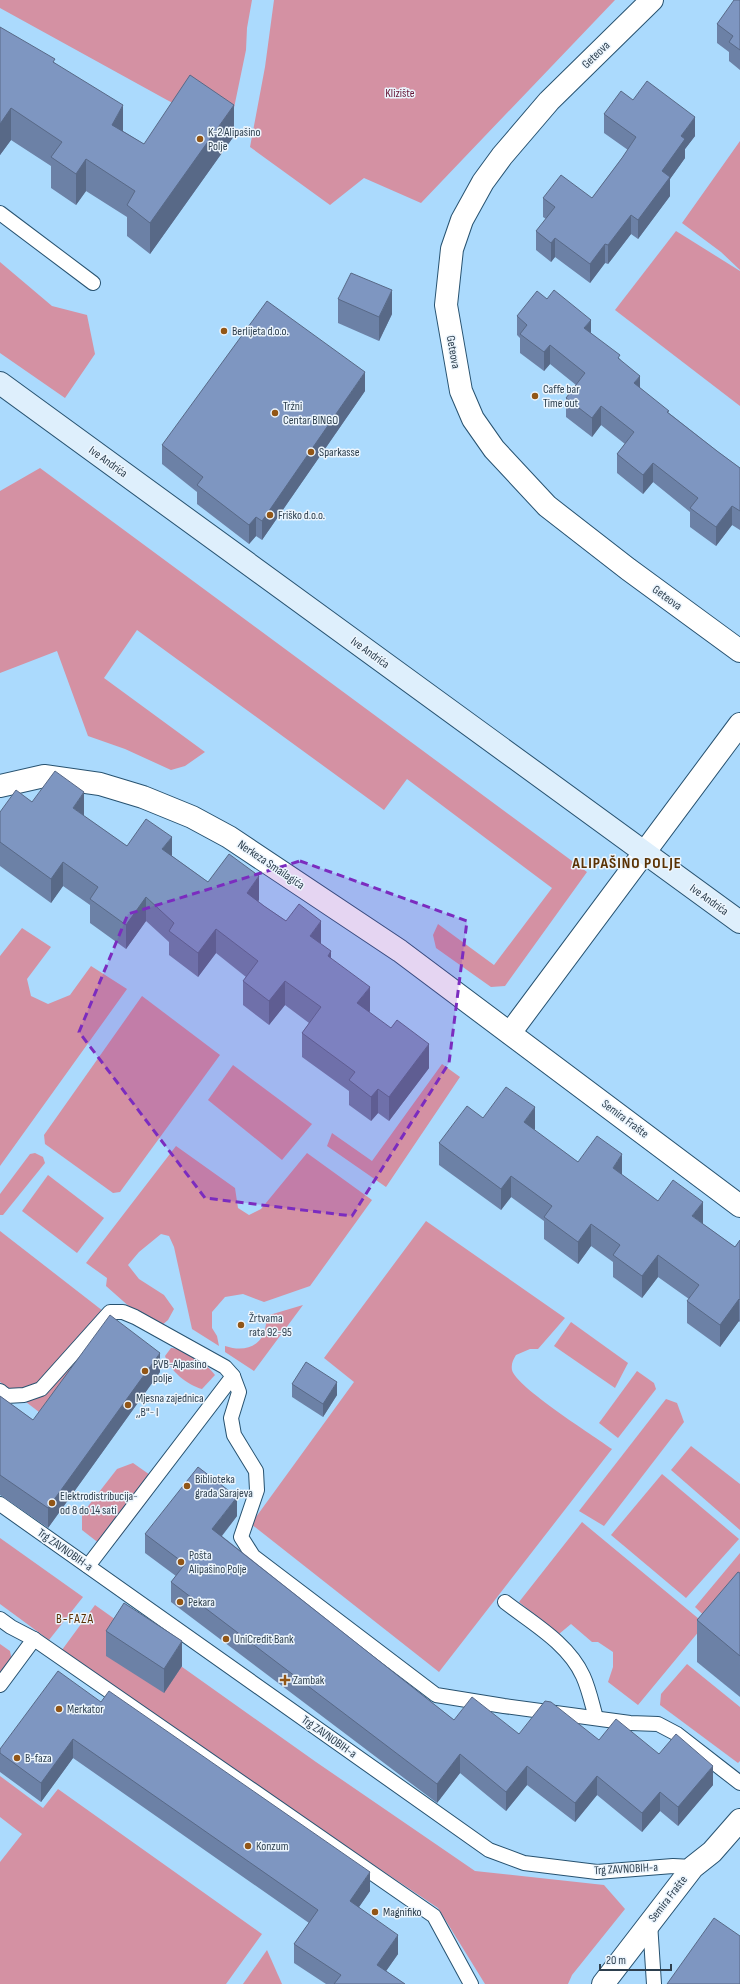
<svg xmlns="http://www.w3.org/2000/svg" width="740" height="1984" viewBox="0 0 740 1984" font-family="'Sofia Sans Condensed',sans-serif">
<style>
.green{fill:#d491a3}
.lines{fill:none;stroke-linecap:round;stroke-linejoin:round}
.lane-casing{stroke:#275270;stroke-width:16}
.street-casing{stroke:#275270;stroke-width:24}
.secondary-casing{stroke:#275270;stroke-width:24}
.lane{stroke:#fff;stroke-width:14}
.street{stroke:#fff;stroke-width:22}
.secondary{stroke:#deeffc;stroke-width:22}
.wall{fill:#6c81a6}
.shaded-wall{fill:#586987}
.building{fill:#7e96c1;stroke:#586987}
.marked{fill:#7b2cbf;fill-opacity:0.2;stroke:#7b2cbf;stroke-width:3;stroke-dasharray:8 5;stroke-linejoin:round}
.poi-dot{fill:#925616;stroke:#ecf5fd;stroke-width:1.5}
.labels{text-anchor:middle;dominant-baseline:central;stroke-width:3;stroke-linejoin:round;paint-order:stroke}
.street-label{font-size:12px;fill:#2d3f4e;stroke:#ecf5fd}
.park-label{font-size:12px;fill:#661535;stroke:#ecf5fd}
.poi-label{font-size:12px;fill:#2d3f4e;stroke:#ecf5fd;text-anchor:start}
.neighbourhood-label{font-size:13px;letter-spacing:1px;fill:#5a3204;stroke:#ecf5fd}
.district-label{font-size:16px;font-weight:bold;letter-spacing:1px;fill:#5a3204;stroke:#ecf5fd}
</style>
<rect width="100%" height="100%" fill="#abdafd"/>
<g class="green">
<path d="M 0,0 L 252,0 L 247,28 L 246,50 L 229,132 L 167,100 L 0,8 Z"/>
<path d="M 274,0 L 615,0 L 421,203 L 364,178 L 330,205 L 250,147 L 265,67 Z"/>
<path d="M 740,141 L 740,270 L 721,252 L 682,223 Z"/>
<path d="M 676,231 L 740,271 L 740,406 L 615,310 Z"/>
<path d="M 0,262 L 52,306 L 87,315 L 95,354 L 65,398 L 0,353 Z"/>
<path d="M 40,468 L 587,872 L 505,986 L 491,987 L 436,948 L 433,935 L 438,924 L 494,965 L 552,888 L 407,779 L 384,810 L 137,630 L 104,678 L 205,752 L 185,766 L 171,770 L 125,749 L 88,736 L 57,651 L 0,673 L 0,491 Z"/>
<path d="M 22,928 L 51,947 L 27,979 L 31,996 L 48,1004 L 70,995 L 91,966 L 127,989 L 0,1166 L 0,956 Z"/>
<path d="M 142,996 L 220,1055 L 120,1192 L 113,1193 L 45,1144 L 44,1135 Z"/>
<path d="M 442,1064 L 460,1077 L 386,1187 L 327,1146 L 332,1133 L 372,1161 Z"/>
<path d="M 233,1065 L 312,1124 L 282,1160 L 208,1100 Z"/>
<path d="M 176,1146 L 235,1188 L 238,1208 L 249,1215 L 261,1209 L 307,1153 L 372,1200 L 310,1286 L 264,1302 L 243,1294 L 225,1297 L 212,1312 L 212,1328 L 217,1336 L 219,1346 L 192,1329 L 174,1247 L 169,1236 L 161,1234 L 139,1252 L 128,1265 L 139,1279 L 164,1295 L 174,1309 L 168,1320 L 161,1326 L 149,1324 L 106,1286 L 107,1278 L 86,1263 Z"/>
<path d="M 35,1153 L 43,1157 L 45,1163 L 3,1215 L 0,1215 L 0,1194 L 30,1154 Z"/>
<path d="M 48,1175 L 104,1218 L 77,1253 L 22,1211 Z"/>
<path d="M 426,1221 L 565,1318 L 538,1349 L 530,1349 L 516,1355 C 513,1360 511,1364 512,1370 C 516,1387 594,1436 612,1449 L 439,1672 L 251,1524 L 354,1382 L 324,1358 Z"/>
<path d="M 0,1231 L 112,1318 L 39,1412 L 0,1382 Z"/>
<path d="M 303,1305 L 254,1371 L 225,1352 L 225,1346 C 249,1354 268,1343 266,1316 Z"/>
<path d="M 571,1322 L 628,1363 L 615,1388 L 554,1346 Z"/>
<path d="M 171,1348 C 188,1348 204,1362 215,1375 L 202,1389 C 187,1385 170,1371 165,1356 Z"/>
<path d="M 637,1371 L 654,1383 L 656,1389 L 618,1438 L 599,1423 Z"/>
<path d="M 666,1399 L 677,1403 L 684,1422 L 604,1526 L 579,1511 Z"/>
<path d="M 691,1446 L 740,1484 L 740,1530 L 671,1470 Z"/>
<path d="M 133,1463 L 153,1477 L 152,1495 L 117,1541 L 100,1544 L 82,1530 L 82,1514 L 117,1469 Z"/>
<path d="M 662,1474 L 739,1539 L 686,1598 L 611,1535 Z"/>
<path d="M 582,1522 L 705,1624 L 638,1705 L 608,1682 L 613,1667 L 613,1652 L 598,1642 L 592,1642 L 571,1624 L 559,1634 L 519,1602 Z"/>
<path d="M 0,1538 L 83,1597 L 49,1640 L 0,1604 Z"/>
<path d="M 740,1553 L 740,1610 L 718,1629 L 695,1607 Z"/>
<path d="M 95,1605 L 316,1762 L 475,1871 L 604,1885 L 625,1909 L 572,1975 L 568,1984 L 485,1984 L 438,1908 L 59,1654 Z"/>
<path d="M 0,1644 L 10,1651 L 12,1661 L 0,1677 Z"/>
<path d="M 687,1664 L 740,1707 L 740,1761 L 738,1763 L 660,1705 L 661,1694 Z"/>
<path d="M 0,1776 L 43,1808 L 58,1789 L 262,1934 L 226,1984 L 0,1984 L 0,1862 L 22,1834 L 0,1817 Z"/>
<path d="M 267,1950 L 282,1984 L 243,1984 Z"/>
</g>
<g class="lines">
<defs>
<g id="lane">
<path d="M 0,213 L 93,283"/>
<path d="M 0,1391 L 6,1396 L 24,1395 L 41,1389 L 110,1312 L 123,1312 L 135,1317 L 225,1367 L 233,1376 L 239,1392 L 231,1418 L 234,1435 L 256,1471 L 257,1490 L 241,1537 L 253,1556 L 436,1695 L 504,1706 L 630,1723 L 658,1724 L 677,1734 L 740,1783"/>
<path d="M 0,1504 L 489,1850 L 524,1863 L 597,1872 L 673,1866 L 693,1867"/>
<path d="M 88,1566 L 233,1376"/>
<path d="M 505,1602 C 532,1623 568,1643 583,1676 C 589,1689 592,1704 596,1718"/>
<path d="M 0,1619 L 11,1627 L 34,1639 L 434,1916 L 471,1984"/>
<path d="M 0,1685 L 34,1639"/>
<path d="M 650,1923 L 654,1984"/>
</g>
<g id="street">
<path d="M 652,0 L 549,101 L 502,156 L 483,182 L 462,220 L 452,249 L 446,305 L 461,391 L 473,419 L 494,449 L 547,506 L 628,569 L 740,651"/>
<path d="M 0,786 L 44,776 L 100,784 L 143,797 L 192,817 L 229,837 L 400,951 L 740,1206"/>
<path d="M 510,1033 L 740,724"/>
<path d="M 603,1984 L 693,1867 L 712,1852 L 740,1820"/>
</g>
<path id="secondary" d="M 0,383 L 740,922"/>
</defs>
<use href="#lane" class="lane-casing"/>
<use href="#street" class="street-casing"/>
<use href="#secondary" class="secondary-casing"/>
<use href="#lane" class="lane"/>
<use href="#street" class="street"/>
<use href="#secondary" class="secondary"/>
</g>
<g class="wall">
<path d="M 740,0 L 740,70 L 729,61 L 729,52 L 717,43 L 717,24 Z"/>
<path d="M 0,27 L 55,63 L 123,131 L 144,144 L 234,136 L 150,254 L 127,236 L 127,217 L 86,191 L 76,205 L 51,188 L 51,166 L 11,140 L 0,155 Z"/>
<path d="M 633,100 L 695,136 L 685,149 L 685,158 L 670,179 L 670,196 L 638,239 L 631,234 L 608,264 L 605,263 L 590,283 L 555,257 L 551,262 L 536,250 L 536,231 L 546,219 L 543,217 L 543,198 L 592,198 L 628,150 L 604,133 L 604,114 Z"/>
<path d="M 338,299 L 392,314 L 379,341 L 338,323 Z"/>
<path d="M 517,316 L 591,333 L 620,359 L 640,388 L 669,413 L 717,451 L 740,468 L 740,530 L 732,525 L 716,546 L 690,527 L 690,512 L 653,482 L 643,494 L 617,473 L 617,454 L 625,444 L 601,425 L 592,437 L 566,417 L 566,398 L 576,385 L 550,364 L 544,371 L 520,353 L 520,338 L 517,335 Z"/>
<path d="M 365,391 L 262,540 L 256,536 L 249,544 L 197,504 L 197,492 L 162,464 L 162,445 Z"/>
<path d="M 32,802 L 84,816 L 127,846 L 172,856 L 208,882 L 259,900 L 258,901 L 264,906 L 321,944 L 370,1011 L 369,1012 L 429,1068 L 389,1121 L 378,1113 L 371,1121 L 349,1105 L 349,1091 L 302,1057 L 302,1033 L 309,1023 L 285,1005 L 269,1025 L 243,1005 L 243,981 L 246,977 L 216,953 L 198,977 L 169,955 L 169,942 L 146,921 L 126,949 L 90,923 L 90,905 L 63,886 L 51,903 L 0,866 L 0,812 Z"/>
<path d="M 483,1118 L 535,1129 L 534,1130 L 578,1162 L 622,1175 L 658,1201 L 703,1224 L 735,1247 L 740,1240 L 740,1322 L 739,1321 L 720,1347 L 687,1323 L 687,1301 L 689,1299 L 658,1277 L 642,1298 L 613,1277 L 613,1262 L 591,1246 L 578,1264 L 544,1239 L 544,1221 L 511,1197 L 501,1210 L 439,1165 L 439,1143 Z"/>
<path d="M 160,1372 L 48,1528 L 0,1495 L 0,1396 L 33,1420 Z"/>
<path d="M 292,1384 L 337,1395 L 323,1417 L 292,1397 Z"/>
<path d="M 237,1516 L 222,1536 L 454,1720 L 519,1734 L 599,1740 L 659,1754 L 713,1785 L 678,1826 L 660,1811 L 642,1832 L 597,1795 L 575,1822 L 527,1785 L 506,1811 L 460,1773 L 437,1803 L 171,1602 L 171,1582 L 176,1576 L 145,1553 L 145,1534 Z"/>
<path d="M 740,1573 L 740,1697 L 697,1662 L 697,1620 Z"/>
<path d="M 106,1631 L 182,1666 L 164,1693 L 106,1656 Z"/>
<path d="M 101,1702 L 370,1891 L 359,1907 L 398,1954 L 386,1971 L 405,1984 L 326,1984 L 294,1963 L 294,1944 L 309,1923 L 73,1758 L 41,1802 L 0,1772 L 0,1749 Z"/>
</g>
<g class="shaded-wall">
<path d="M 123,105 L 123,136 L 112,125 Z"/>
<path d="M 234,105 L 234,136 L 150,254 L 150,223 Z"/>
<path d="M 11,108 L 11,140 L 0,155 L 0,124 Z"/>
<path d="M 695,117 L 695,136 L 685,149 L 685,158 L 670,179 L 670,196 L 638,239 L 638,220 L 662,171 L 681,136 Z"/>
<path d="M 86,159 L 86,191 L 76,205 L 76,174 Z"/>
<path d="M 631,215 L 631,234 L 608,264 L 608,245 Z"/>
<path d="M 555,238 L 555,257 L 551,262 L 551,243 Z"/>
<path d="M 605,244 L 605,263 L 590,283 L 590,264 Z"/>
<path d="M 392,290 L 392,314 L 379,341 L 379,317 Z"/>
<path d="M 591,320 L 591,339 L 584,328 Z"/>
<path d="M 550,345 L 550,364 L 544,371 L 544,352 Z"/>
<path d="M 365,372 L 365,391 L 262,540 L 262,521 Z"/>
<path d="M 640,376 L 640,395 L 634,383 Z"/>
<path d="M 601,406 L 601,425 L 592,437 L 592,418 Z"/>
<path d="M 653,463 L 653,482 L 643,494 L 643,475 Z"/>
<path d="M 732,506 L 732,525 L 716,546 L 716,527 Z"/>
<path d="M 256,517 L 256,536 L 249,544 L 249,525 Z"/>
<path d="M 84,792 L 84,816 L 73,808 Z"/>
<path d="M 172,837 L 172,861 L 162,849 Z"/>
<path d="M 63,862 L 63,886 L 51,903 L 51,879 Z"/>
<path d="M 259,876 L 259,900 L 247,917 L 247,893 Z"/>
<path d="M 146,897 L 146,921 L 126,949 L 126,925 Z"/>
<path d="M 321,921 L 321,945 L 310,936 Z"/>
<path d="M 216,929 L 216,953 L 198,977 L 198,953 Z"/>
<path d="M 331,951 L 331,976 L 328,956 Z"/>
<path d="M 285,981 L 285,1005 L 269,1025 L 269,1001 Z"/>
<path d="M 370,987 L 370,1011 L 357,1028 L 357,1003 Z"/>
<path d="M 429,1044 L 429,1068 L 389,1121 L 389,1097 Z"/>
<path d="M 378,1089 L 378,1113 L 371,1121 L 371,1097 Z"/>
<path d="M 535,1107 L 535,1129 L 524,1144 L 524,1122 Z"/>
<path d="M 622,1154 L 622,1176 L 613,1168 Z"/>
<path d="M 511,1176 L 511,1197 L 501,1210 L 501,1189 Z"/>
<path d="M 703,1202 L 703,1224 L 692,1216 Z"/>
<path d="M 591,1224 L 591,1246 L 578,1264 L 578,1242 Z"/>
<path d="M 658,1255 L 658,1277 L 642,1298 L 642,1276 Z"/>
<path d="M 739,1299 L 739,1321 L 720,1347 L 720,1325 Z"/>
<path d="M 160,1353 L 160,1372 L 48,1528 L 48,1508 Z"/>
<path d="M 337,1382 L 337,1395 L 323,1417 L 323,1404 Z"/>
<path d="M 237,1497 L 237,1516 L 212,1548 L 212,1529 Z"/>
<path d="M 182,1641 L 182,1666 L 164,1693 L 164,1669 Z"/>
<path d="M 73,1739 L 73,1758 L 41,1802 L 41,1783 Z"/>
<path d="M 460,1754 L 460,1773 L 437,1803 L 437,1784 Z"/>
<path d="M 527,1766 L 527,1785 L 506,1811 L 506,1792 Z"/>
<path d="M 713,1766 L 713,1785 L 678,1826 L 678,1807 Z"/>
<path d="M 597,1776 L 597,1795 L 575,1822 L 575,1803 Z"/>
<path d="M 660,1792 L 660,1811 L 642,1832 L 642,1813 Z"/>
<path d="M 370,1872 L 370,1891 L 350,1920 L 350,1901 Z"/>
<path d="M 398,1935 L 398,1954 L 377,1984 L 377,1965 Z"/>
</g>
<g class="building">
<path d="M 734,0 L 740,0 L 740,50 L 729,42 L 733,36 L 717,24 Z"/>
<path d="M 0,27 L 55,59 L 53,62 L 123,105 L 112,125 L 144,144 L 190,75 L 234,105 L 150,223 L 127,205 L 135,191 L 86,159 L 76,174 L 51,157 L 62,142 L 11,108 L 0,124 Z"/>
<path d="M 647,81 L 695,117 L 681,136 L 685,139 L 662,171 L 670,177 L 638,220 L 631,215 L 608,245 L 605,244 L 590,264 L 555,238 L 551,243 L 536,231 L 555,207 L 543,198 L 561,175 L 592,198 L 622,158 L 636,137 L 604,114 L 621,91 L 633,100 Z"/>
<path d="M 351,273 L 392,290 L 379,317 L 338,299 Z"/>
<path d="M 554,290 L 591,320 L 584,328 L 620,355 L 618,358 L 640,376 L 634,383 L 669,411 L 667,412 L 717,451 L 740,468 L 740,511 L 732,506 L 716,527 L 690,508 L 698,498 L 653,463 L 643,475 L 617,454 L 634,432 L 601,406 L 592,418 L 566,398 L 585,373 L 550,345 L 544,352 L 520,334 L 527,325 L 517,316 L 537,291 L 547,299 Z"/>
<path d="M 267,301 L 365,372 L 262,521 L 256,517 L 249,525 L 197,485 L 203,477 L 162,445 Z"/>
<path d="M 55,771 L 84,792 L 73,808 L 127,846 L 146,819 L 172,837 L 162,849 L 208,882 L 229,854 L 259,876 L 247,893 L 264,906 L 286,921 L 299,904 L 321,921 L 310,936 L 331,951 L 328,956 L 370,987 L 357,1003 L 391,1028 L 397,1020 L 429,1044 L 389,1097 L 378,1089 L 371,1097 L 349,1080 L 355,1072 L 302,1033 L 321,1007 L 285,981 L 269,1001 L 243,981 L 258,961 L 216,929 L 198,953 L 169,931 L 174,923 L 146,897 L 126,925 L 90,899 L 98,887 L 63,862 L 51,879 L 0,842 L 0,812 L 16,790 L 32,802 Z"/>
<path d="M 506,1087 L 535,1107 L 524,1122 L 578,1162 L 597,1136 L 622,1154 L 613,1168 L 658,1201 L 673,1180 L 703,1202 L 692,1216 L 735,1247 L 740,1240 L 740,1300 L 739,1299 L 720,1325 L 687,1301 L 699,1285 L 658,1255 L 642,1276 L 613,1255 L 620,1245 L 591,1224 L 578,1242 L 544,1217 L 552,1206 L 511,1176 L 501,1189 L 439,1143 L 467,1106 L 483,1118 Z"/>
<path d="M 110,1315 L 160,1353 L 48,1508 L 0,1475 L 0,1396 L 33,1420 Z"/>
<path d="M 306,1362 L 337,1382 L 323,1404 L 292,1384 Z"/>
<path d="M 198,1467 L 237,1497 L 212,1529 L 454,1720 L 472,1697 L 519,1734 L 545,1701 L 551,1702 L 599,1740 L 616,1719 L 659,1754 L 676,1734 L 713,1766 L 678,1807 L 660,1792 L 642,1813 L 597,1776 L 575,1803 L 527,1766 L 506,1792 L 460,1754 L 437,1784 L 171,1582 L 185,1564 L 145,1534 Z"/>
<path d="M 738,1572 L 740,1573 L 740,1656 L 697,1620 Z"/>
<path d="M 124,1603 L 182,1641 L 164,1669 L 106,1631 Z"/>
<path d="M 58,1671 L 101,1702 L 109,1691 L 370,1872 L 350,1901 L 398,1935 L 377,1965 L 405,1984 L 334,1984 L 341,1975 L 294,1944 L 318,1910 L 73,1739 L 41,1783 L 0,1753 L 0,1749 Z"/>
<path d="M 714,1918 L 740,1936 L 740,1984 L 667,1984 Z"/>
</g>
<path class="marked" d="M 300,861 L 467,921 L 449,1063 L 352,1216 L 205,1198 L 79,1032 L 128,914 Z"/>
<g class="poi-dot">
<circle cx="200" cy="139" r="4"/>
<circle cx="224" cy="331" r="4"/>
<circle cx="535" cy="396" r="4"/>
<circle cx="275" cy="413" r="4"/>
<circle cx="311" cy="452" r="4"/>
<circle cx="270" cy="515" r="4"/>
<circle cx="241" cy="1325" r="4"/>
<circle cx="145" cy="1371" r="4"/>
<circle cx="128" cy="1405" r="4"/>
<circle cx="187" cy="1486" r="4"/>
<circle cx="52" cy="1503" r="4"/>
<circle cx="181" cy="1562" r="4"/>
<circle cx="180" cy="1602" r="4"/>
<circle cx="226" cy="1639" r="4"/>
<path d="M283 1674h4v4h4v4h-4v4h-4v-4h-4v-4h4z"/>
<circle cx="59" cy="1709" r="4"/>
<circle cx="17" cy="1758" r="4"/>
<circle cx="248" cy="1846" r="4"/>
<circle cx="375" cy="1912" r="4"/>
</g>
<g class="labels">
<g class="street-label">
<text transform="translate(596 55) rotate(-44)">Geteova</text>
<text transform="translate(453 352) rotate(80)">Geteova</text>
<text transform="translate(108 462) rotate(36)">Ive Andrića</text>
<text transform="translate(667 598) rotate(36)">Geteova</text>
<text transform="translate(370 653) rotate(36)">Ive Andrića</text>
<text transform="translate(271 865) rotate(34)">Nerkeza Smailagića</text>
<text transform="translate(709 900) rotate(36)">Ive Andrića</text>
<text transform="translate(625 1119) rotate(37)">Semira Frašte</text>
<text transform="translate(65 1550) rotate(35)">Trg ZAVNOBIH-a</text>
<text transform="translate(329 1737) rotate(35)">Trg ZAVNOBIH-a</text>
<text transform="translate(626 1869) rotate(-3)">Trg ZAVNOBIH-a</text>
<text transform="translate(668 1899) rotate(-52)">Semira Frašte</text>
</g>
<g class="park-label">
<text x="400" y="93">Klizište</text>
</g>
<g class="poi-label">
<text x="208" y="132">K-2 Alipašino<tspan x="208" dy="14">Polje</tspan></text>
<text x="232" y="331">Berlijeta d.o.o.</text>
<text x="543" y="389">Caffe bar<tspan x="543" dy="14">Time out</tspan></text>
<text x="283" y="406">Tržni<tspan x="283" dy="14">Centar BINGO</tspan></text>
<text x="319" y="452">Sparkasse</text>
<text x="278" y="515">Friško d.o.o.</text>
<text x="249" y="1318">Žrtvama<tspan x="249" dy="14">rata 92-95</tspan></text>
<text x="153" y="1364">PVB-Alpasino<tspan x="153" dy="14">polje</tspan></text>
<text x="136" y="1398">Mjesna zajednica<tspan x="136" dy="14">,,B''- I</tspan></text>
<text x="195" y="1479">Biblioteka<tspan x="195" dy="14">grada Sarajeva</tspan></text>
<text x="60" y="1496">Elektrodistribucija-<tspan x="60" dy="14">od 8 do 14 sati</tspan></text>
<text x="189" y="1555">Pošta<tspan x="189" dy="14">Alipašino Polje</tspan></text>
<text x="188" y="1602">Pekara</text>
<text x="234" y="1639">UniCredit Bank</text>
<text x="293" y="1680">Zambak</text>
<text x="67" y="1709">Merkator</text>
<text x="25" y="1758">B-faza</text>
<text x="256" y="1846">Konzum</text>
<text x="383" y="1912">Magnifiko</text>
</g>
<g class="neighbourhood-label">
<text x="75" y="1619">B-FAZA</text>
</g>
<g class="district-label">
<text x="627" y="863">ALIPAŠINO POLJE</text>
</g>
</g>
<path d="M600 1964v6h71v-6" fill="none" stroke="#2d3f4e" stroke-width="2"/>
<text x="606" y="1964" font-size="12" fill="#2d3f4e" stroke="#ecf5fd" stroke-width="3" paint-order="stroke">20 m</text>
</svg>
